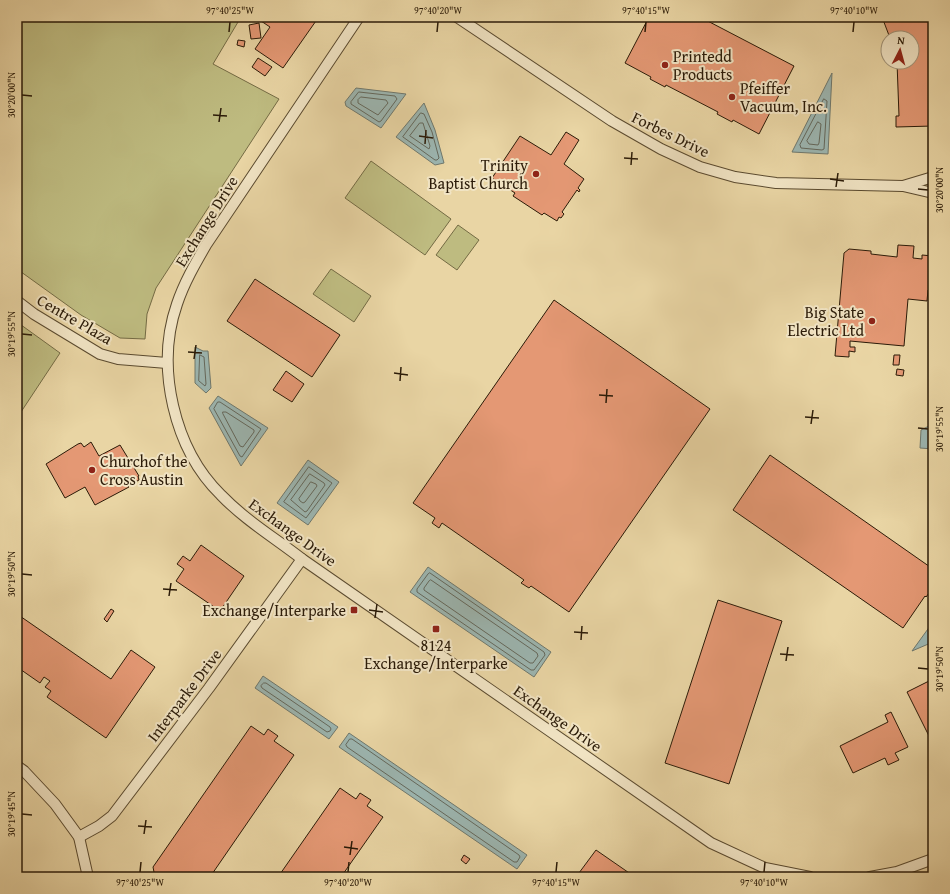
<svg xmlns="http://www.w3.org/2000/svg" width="950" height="894" viewBox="0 0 950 894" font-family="'Gentium Book Plus',serif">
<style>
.green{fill:#bebb80;stroke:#746b44}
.water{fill:#9cb6b1;stroke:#6f786d}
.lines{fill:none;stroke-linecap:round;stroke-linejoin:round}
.shore{stroke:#64685c;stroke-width:1}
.building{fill:#e49874;stroke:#2b1b08}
.minor-casing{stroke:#5a4a2f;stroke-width:12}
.minor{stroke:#f1e4c4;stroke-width:10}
.ticks{fill:none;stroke:#2b1b08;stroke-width:1.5}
.poi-dot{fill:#8f2418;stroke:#f1e4c4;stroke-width:1.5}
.labels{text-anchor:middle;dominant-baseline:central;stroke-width:4;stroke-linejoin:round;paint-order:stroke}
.poi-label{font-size:16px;fill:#2b1b08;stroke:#f1e4c4;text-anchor:start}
.street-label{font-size:16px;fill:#2b1b08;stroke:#f1e4c4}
.neatline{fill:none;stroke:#2b1b08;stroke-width:1.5}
.ticks-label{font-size:10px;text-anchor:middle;fill:#2b1b08}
</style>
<rect width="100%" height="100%" fill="#e9d5a4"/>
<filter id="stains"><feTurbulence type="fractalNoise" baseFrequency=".005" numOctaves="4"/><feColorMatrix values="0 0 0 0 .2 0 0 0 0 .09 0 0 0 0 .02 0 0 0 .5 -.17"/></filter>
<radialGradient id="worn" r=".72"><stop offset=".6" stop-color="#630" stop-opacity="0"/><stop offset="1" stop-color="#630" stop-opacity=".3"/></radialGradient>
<g class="green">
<path d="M 17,17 L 241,17 L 213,64 L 279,99 L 156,288 L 147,314 L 145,339 L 120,338 L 81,315 L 17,269 Z"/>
<path d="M 371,161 L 451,219 L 425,255 L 345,198 Z"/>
<path d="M 458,225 L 479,240 L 457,270 L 436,255 Z"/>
<path d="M 331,269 L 371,296 L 354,322 L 313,294 Z"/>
<path d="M 17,322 L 60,353 L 17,418 Z"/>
</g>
<g class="water">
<path d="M 832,73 L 828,154 L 792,152 Z"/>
<path d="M 356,88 L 406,94 L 381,128 L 346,106 L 345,102 Z"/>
<path d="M 424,103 L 435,130 L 444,163 L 435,165 L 396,137 Z"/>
<path d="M 195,347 L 203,351 L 208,351 L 211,388 L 206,393 L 195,383 Z"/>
<path d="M 218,396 L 268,428 L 241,466 L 209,408 Z"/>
<path d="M 933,424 L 933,449 L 920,448 L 921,430 Z"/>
<path d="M 308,460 L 339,482 L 308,525 L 277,503 Z"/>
<path d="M 428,567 L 551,652 L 534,677 L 410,592 Z"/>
<path d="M 933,622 L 933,642 L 912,651 Z"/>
<path d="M 263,676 L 338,727 L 329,739 L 255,688 Z"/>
<path d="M 349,733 L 527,855 L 517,869 L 339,747 Z"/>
</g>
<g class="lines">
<g class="shore">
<path d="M 359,92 L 395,96 L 397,99 L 381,121 L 379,122 L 351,104 L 351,102 Z"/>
<path d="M 361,97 L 386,100 L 388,103 L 378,115 L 358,103 L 358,100 Z"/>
<path d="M 824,99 L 827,101 L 824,149 L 822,150 L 801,148 L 800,145 Z"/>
<path d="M 421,113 L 424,114 L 432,132 L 439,158 L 437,160 L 435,160 L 403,137 Z"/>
<path d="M 818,122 L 821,124 L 819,143 L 818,145 L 809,144 L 807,141 Z"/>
<path d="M 420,123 L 423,123 L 430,146 L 429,149 L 410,136 Z"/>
<path d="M 200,355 L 204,357 L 206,384 L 205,386 L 199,381 Z"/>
<path d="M 218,402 L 220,402 L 261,429 L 242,457 L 240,456 L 214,409 Z"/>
<path d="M 223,412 L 226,412 L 254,430 L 254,432 L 243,447 L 240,446 L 223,414 Z"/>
<path d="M 309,467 L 332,483 L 306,518 L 284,502 Z"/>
<path d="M 310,474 L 324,483 L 325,485 L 307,511 L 305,512 L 291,500 Z"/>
<path d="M 311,482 L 316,484 L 317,486 L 305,502 L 303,503 L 300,501 L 299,499 Z"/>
<path d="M 430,573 L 544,652 L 545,655 L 534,670 L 531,670 L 417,592 L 417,589 L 428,574 Z"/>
<path d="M 431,580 L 537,653 L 538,656 L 533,663 L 530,663 L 424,590 L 424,588 L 429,581 Z"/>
<path d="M 264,683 L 266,683 L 330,727 L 331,729 L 330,731 L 327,732 L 262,688 L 261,686 Z"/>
<path d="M 350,739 L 352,739 L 519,855 L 520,857 L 517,862 L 514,862 L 347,747 L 346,745 Z"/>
</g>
</g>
<g class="building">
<path d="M 255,17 L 316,17 L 318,18 L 283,68 L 255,49 L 270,27 Z"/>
<path d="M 649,17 L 700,17 L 794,66 L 759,134 L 733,120 L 732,122 L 717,114 L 718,112 L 666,85 L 665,87 L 650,79 L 651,77 L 625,63 Z"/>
<path d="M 882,17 L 933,17 L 933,126 L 896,127 L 896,116 L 899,116 L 897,62 L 912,62 L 912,38 L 890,38 Z"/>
<path d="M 259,23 L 261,38 L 251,39 L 249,25 Z"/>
<path d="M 238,40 L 245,41 L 244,47 L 237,45 Z"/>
<path d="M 258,58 L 272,67 L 265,76 L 252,67 Z"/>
<path d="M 566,132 L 579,140 L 564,164 L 584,179 L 578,188 L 580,190 L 579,192 L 577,190 L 562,212 L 564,214 L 561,218 L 559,217 L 557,221 L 544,213 L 542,215 L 513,196 L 515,193 L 492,178 L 520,136 L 551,155 Z"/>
<path d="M 898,245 L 914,246 L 913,258 L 922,259 L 922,255 L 933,256 L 933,281 L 932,280 L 931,290 L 928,290 L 927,301 L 908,299 L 904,346 L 850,341 L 850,347 L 855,347 L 855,352 L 849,351 L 849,357 L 835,356 L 844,253 L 849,249 L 871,251 L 871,254 L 897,257 Z"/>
<path d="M 255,279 L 340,335 L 312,377 L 227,321 Z"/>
<path d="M 554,300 L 710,409 L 569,612 L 531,586 L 529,588 L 521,583 L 524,580 L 442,523 L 439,528 L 432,523 L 435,518 L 413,503 Z"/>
<path d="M 894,355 L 900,355 L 899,365 L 893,365 Z"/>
<path d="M 897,369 L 904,370 L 903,376 L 896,375 Z"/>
<path d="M 286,371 L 304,384 L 292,402 L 273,390 Z"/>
<path d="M 91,442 L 99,456 L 120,445 L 139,476 L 138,476 L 139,480 L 128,486 L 129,487 L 95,505 L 85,487 L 65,498 L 46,464 L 78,444 L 81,443 L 84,447 Z"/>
<path d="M 770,455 L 933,569 L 933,588 L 926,597 L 925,596 L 903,628 L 733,510 Z"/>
<path d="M 201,545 L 244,576 L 220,611 L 176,581 L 184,569 L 177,564 L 183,556 L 190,561 Z"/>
<path d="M 718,600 L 782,621 L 729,784 L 665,763 Z"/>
<path d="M 111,609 L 114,611 L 107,622 L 104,619 Z"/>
<path d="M 17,614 L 111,679 L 131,650 L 155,667 L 106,738 L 47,697 L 51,691 L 45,687 L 50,681 L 44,677 L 40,683 L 17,667 Z"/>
<path d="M 933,679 L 933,744 L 907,692 Z"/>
<path d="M 891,712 L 908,747 L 895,753 L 899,760 L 888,765 L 885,758 L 853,773 L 840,746 L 888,722 L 885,715 Z"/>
<path d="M 251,726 L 264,735 L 268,729 L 278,736 L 274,741 L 294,755 L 210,877 L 155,877 L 153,867 Z"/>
<path d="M 340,788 L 356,799 L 360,793 L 371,800 L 367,806 L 383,817 L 341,877 L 278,877 Z"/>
<path d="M 596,850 L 635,877 L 576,877 Z"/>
<path d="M 464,855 L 470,859 L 466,864 L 461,860 Z"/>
</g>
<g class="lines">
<defs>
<g id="minor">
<path d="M 359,17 L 206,245 C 195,264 184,283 177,304 C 155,367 174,449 221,495 C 245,520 275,538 302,559 L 711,843 L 765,868 L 810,877"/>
<path d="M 457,17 L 612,121 L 661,149 L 700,167 L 735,177 L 776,183 L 903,186 L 933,193"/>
<path d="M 903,186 L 933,177"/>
<path d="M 17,301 L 34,314 L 100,354 L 118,359 L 167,363"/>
<path d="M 17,766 L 24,771 L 55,804 L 79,837 L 88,877"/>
<path d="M 79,837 L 99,826 L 112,816 L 209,688 L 302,559"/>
<path d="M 870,877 L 897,872 L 933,859"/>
</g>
</defs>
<use href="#minor" class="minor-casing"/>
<use href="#minor" class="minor"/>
</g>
<path class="ticks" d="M 229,32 L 230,22M 437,32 L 438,22M 645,32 L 646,22M 853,32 L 854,22M 22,95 L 32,96M 213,115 L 227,116M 219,122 L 221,108M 419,136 L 433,138M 425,144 L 426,130M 624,158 L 638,159M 631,165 L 632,152M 830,179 L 844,181M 836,187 L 838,173M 918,189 L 928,190M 22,334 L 32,335M 188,352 L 202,353M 194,359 L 196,345M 394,373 L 408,375M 400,381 L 401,367M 599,395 L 613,396M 606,403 L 607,389M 805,417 L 819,418M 811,424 L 813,410M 918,428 L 928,429M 22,574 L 32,575M 163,589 L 177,590M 169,596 L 171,583M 369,610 L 383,612M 375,618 L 377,604M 574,632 L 588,633M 581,640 L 582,626M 780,654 L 794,655M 786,661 L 788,647M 918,668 L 928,669M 22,814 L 32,815M 138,826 L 152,827M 144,834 L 146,820M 344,847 L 358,849M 350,855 L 352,841M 140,872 L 141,862M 348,872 L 349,862M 556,872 L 557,862M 764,872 L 765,862"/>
<g class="poi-dot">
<circle cx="665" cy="65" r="4"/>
<circle cx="732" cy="97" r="4"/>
<circle cx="536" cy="174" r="4"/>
<circle cx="872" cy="321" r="4"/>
<circle cx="92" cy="470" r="4"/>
<rect x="350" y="606" width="8" height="8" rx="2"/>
<rect x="432" y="625" width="8" height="8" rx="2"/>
</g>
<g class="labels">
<g class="poi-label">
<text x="673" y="56">Printedd<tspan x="673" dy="18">Products</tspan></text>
<text x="740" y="88">Pfeiffer<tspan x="740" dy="18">Vacuum, Inc.</tspan></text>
<text x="528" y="165" text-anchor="end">Trinity<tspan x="528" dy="18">Baptist Church</tspan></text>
<text x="864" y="312" text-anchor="end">Big State<tspan x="864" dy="18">Electric Ltd</tspan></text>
<text x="100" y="461">Churchof the<tspan x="100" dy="18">Cross Austin</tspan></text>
<text x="346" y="610" text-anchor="end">Exchange/Interparke</text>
<text x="436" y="645" text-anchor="middle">8124<tspan x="436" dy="18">Exchange/Interparke</tspan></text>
</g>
<g class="street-label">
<text transform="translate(671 134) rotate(26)">Forbes Drive</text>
<text transform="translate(206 221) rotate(-58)">Exchange Drive</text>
<text transform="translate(75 319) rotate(30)">Centre Plaza</text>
<text transform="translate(293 532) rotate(36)">Exchange Drive</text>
<text transform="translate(184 695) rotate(-53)">Interparke Drive</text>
<text transform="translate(558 718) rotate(35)">Exchange Drive</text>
</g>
</g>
<rect width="950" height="894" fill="none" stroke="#e9d5a4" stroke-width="44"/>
<g transform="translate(900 50) rotate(6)"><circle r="19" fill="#f1e4c4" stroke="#a29479"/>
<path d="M0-3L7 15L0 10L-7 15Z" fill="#8f2418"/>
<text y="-6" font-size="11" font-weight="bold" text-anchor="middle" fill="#2b1b08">N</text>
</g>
<rect x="22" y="22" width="906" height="850" class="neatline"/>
<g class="ticks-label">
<text x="230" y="14">97°40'25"W</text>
<text x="438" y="14">97°40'20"W</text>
<text x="646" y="14">97°40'15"W</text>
<text x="854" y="14">97°40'10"W</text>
<text transform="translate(11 95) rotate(-90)" y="4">30°20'00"N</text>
<text transform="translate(939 190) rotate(-90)" y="4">30°20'00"N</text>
<text transform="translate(11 334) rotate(-90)" y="4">30°19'55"N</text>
<text transform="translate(939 429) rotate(-90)" y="4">30°19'55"N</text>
<text transform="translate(11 574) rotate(-90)" y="4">30°19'50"N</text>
<text transform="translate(939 669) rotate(-90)" y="4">30°19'50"N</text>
<text transform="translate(11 814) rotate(-90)" y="4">30°19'45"N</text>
<text x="140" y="886">97°40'25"W</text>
<text x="348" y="886">97°40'20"W</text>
<text x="556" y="886">97°40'15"W</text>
<text x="764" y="886">97°40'10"W</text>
</g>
<rect width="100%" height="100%" filter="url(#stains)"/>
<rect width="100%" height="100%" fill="url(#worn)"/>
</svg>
